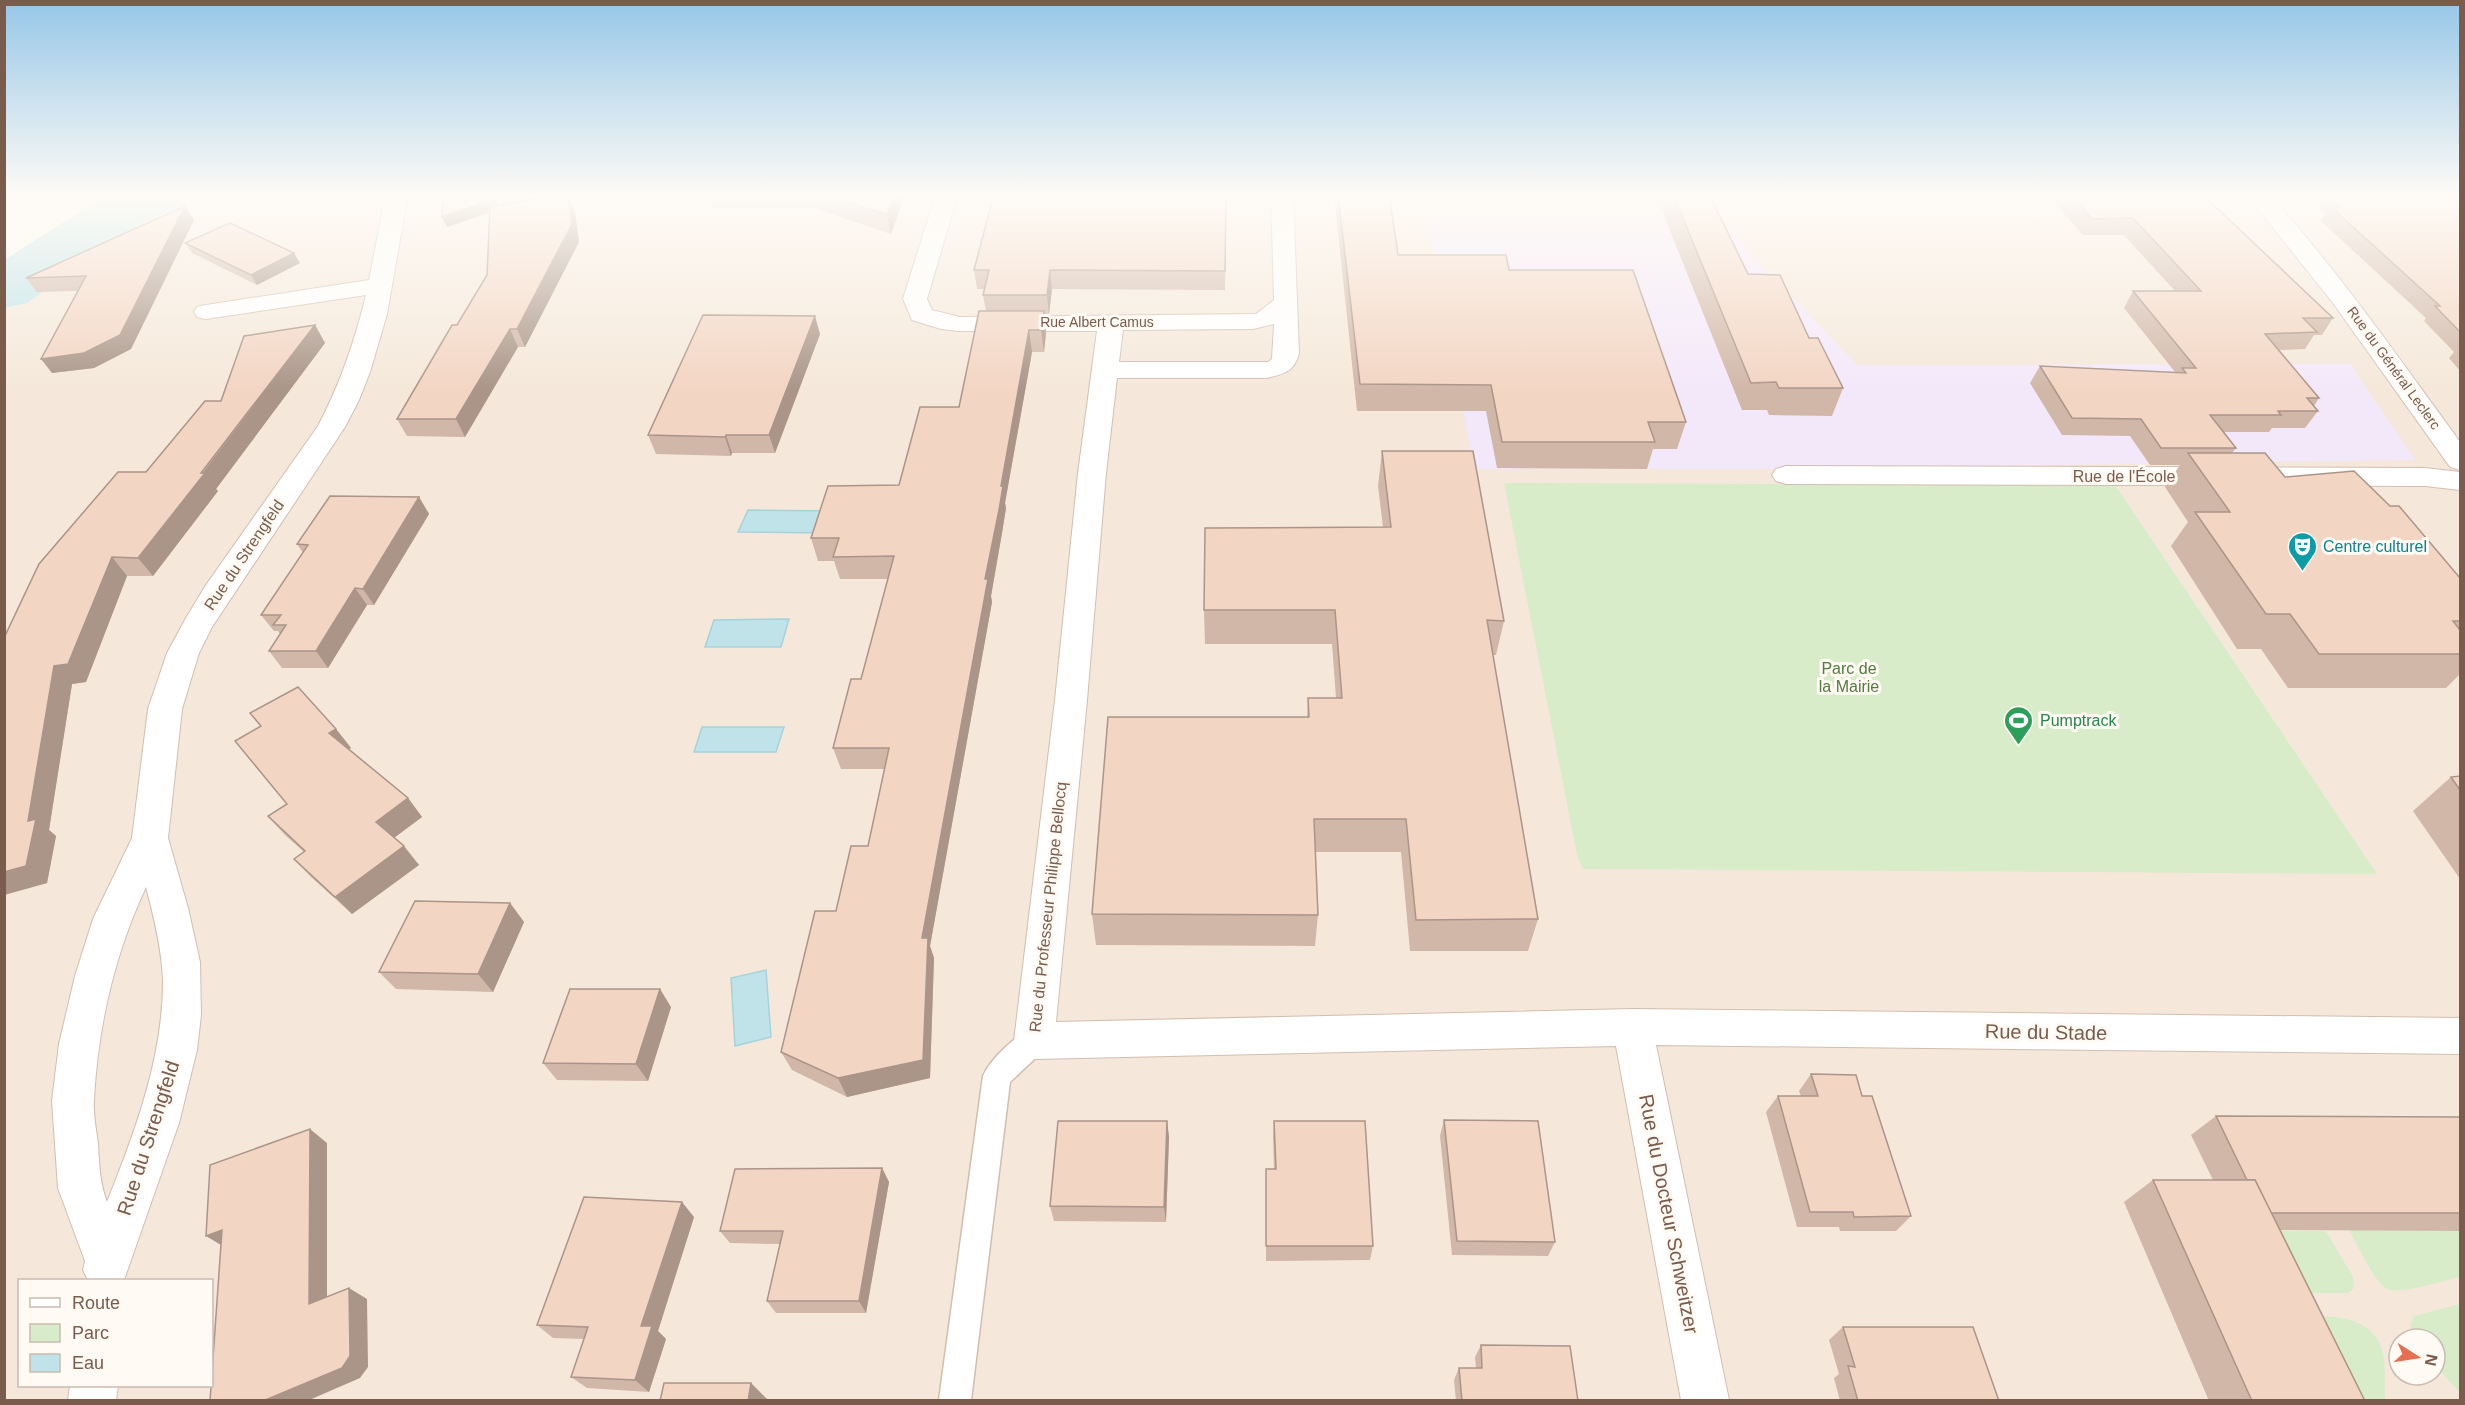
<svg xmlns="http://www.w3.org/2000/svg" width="2465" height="1405" viewBox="0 0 2465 1405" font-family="Arial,sans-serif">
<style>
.residential{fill:#f5e8da;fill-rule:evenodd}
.education{fill:#f3e8fa}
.green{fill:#d8ecc9}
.water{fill:#bfe3e8;stroke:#a5d3da;stroke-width:1.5}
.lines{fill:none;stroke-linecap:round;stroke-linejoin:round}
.river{fill:#bfe3e8;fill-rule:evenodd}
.service-casing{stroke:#d1beb0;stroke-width:3}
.minor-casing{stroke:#d1beb0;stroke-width:2}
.tertiary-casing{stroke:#d1beb0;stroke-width:2}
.service{fill:#fff;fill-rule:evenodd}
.minor{fill:#fff;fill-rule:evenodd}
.tertiary{fill:#fff;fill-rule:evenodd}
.wall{fill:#d1b7a8}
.shaded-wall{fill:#aa9588}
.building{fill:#f3d5c3;stroke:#aa9588;stroke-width:1.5}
.labels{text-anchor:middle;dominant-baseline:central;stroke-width:6;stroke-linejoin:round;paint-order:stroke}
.far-street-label{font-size:14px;fill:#7a5c4d;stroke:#fffaf3}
.street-label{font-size:16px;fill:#7a5c4d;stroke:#fffaf3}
.culture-label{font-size:16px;fill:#0d838f;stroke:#fffaf3;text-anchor:start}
.park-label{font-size:16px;fill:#537a41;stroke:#fffaf3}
.leisure-label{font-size:16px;fill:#27864d;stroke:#fffaf3;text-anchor:start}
.near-street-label{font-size:20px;fill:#7a5c4d;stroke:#fffaf3}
</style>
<rect width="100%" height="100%" fill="#fdf6ec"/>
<path class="residential" d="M 122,194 L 2460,194 L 2460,1400 L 5,1400 L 5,284 ZM 20,1280 L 212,1280 L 212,1386 L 20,1386 ZM 2399,1339 L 2435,1339 L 2435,1375 L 2399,1375 Z"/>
<path class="education" d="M 1423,194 L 1695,194 L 1857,365 L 2350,364 L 2415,460 L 1765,469 L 1474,469 Z"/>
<g class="green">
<path d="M 1504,483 L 2115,485 L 2377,874 L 1583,869 L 1577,855 Z"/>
<path d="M 2236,1230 L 2326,1231 L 2353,1277 L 2354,1288 L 2348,1293 L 2267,1293 Z"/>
<path d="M 2349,1230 L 2460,1231 L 2460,1277 C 2445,1280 2400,1295 2387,1289 C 2374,1282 2357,1244 2349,1230 Z"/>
<path d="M 2460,1304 L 2460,1393 L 2435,1365 L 2435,1339 L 2415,1339 L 2410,1325 L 2414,1316 Z"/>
<path d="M 2278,1316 C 2311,1317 2363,1308 2380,1344 C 2387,1359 2384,1384 2385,1400 L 2318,1400 Z"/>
</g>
<g class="water">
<path d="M 748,510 L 833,511 L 826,533 L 738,532 Z"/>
<path d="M 789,619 L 781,647 L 705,647 L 714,620 Z"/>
<path d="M 702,727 L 784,727 L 776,752 L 694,752 Z"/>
<path d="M 766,970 L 771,1037 L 735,1046 L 731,978 Z"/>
</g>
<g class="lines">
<path class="river" d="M 108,194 L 191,194 L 183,206 L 143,222 L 27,303 L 4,308 L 4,260 Z"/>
<defs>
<path id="service" d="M 1034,1028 L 1044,1032 L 1048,1041 L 1044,1050 L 1010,1082 L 971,1400 L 939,1400 L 983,1076 C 991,1058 1016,1035 1034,1028 Z"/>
<g id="minor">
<path d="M 386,194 L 408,194 L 387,314 L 370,372 L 359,400 L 345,427 L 212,627 L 199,653 L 182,709 L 168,838 L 188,908 L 200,962 L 201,1015 L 197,1050 L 179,1123 L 124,1280 L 88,1280 L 83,1270 L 85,1261 L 58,1188 L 52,1101 L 59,1044 L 75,976 L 93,919 L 132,838 L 148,709 L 167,653 L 186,618 L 206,585 L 318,426 C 340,384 355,341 366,295 L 206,319 L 197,317 L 194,312 L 197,307 L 206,305 L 369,280 ZM 146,887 C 154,917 162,950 163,981 C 163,1058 135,1132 107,1202 C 100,1184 99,1164 98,1144 C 96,1129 93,1113 94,1099 C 98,1026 115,953 146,887 Z"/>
<path d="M 936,194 L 958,194 L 927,299 L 932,310 L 959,317 L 1256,314 L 1274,300 L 1271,194 L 1293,194 L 1299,353 C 1295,372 1282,375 1265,378 L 1117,378 L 1106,473 L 1087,700 L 1056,1022 L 1632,1009 L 2460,1018 L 2460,1054 L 1656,1045 L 1729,1400 L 1681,1400 L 1616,1046 L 1034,1059 L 1020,1054 L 1014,1041 L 1055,700 L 1078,473 L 1097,331 L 959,331 L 941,329 L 912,320 L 903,299 ZM 1274,324 L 1272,359 L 1268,362 L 1119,362 L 1123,330 L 1253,329 Z"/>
<path d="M 1786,466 L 2425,468 L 2460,472 L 2460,490 L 2425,486 L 1786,484 L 1776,481 L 1772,475 L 1776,469 Z"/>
<path d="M 70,1386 L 118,1386 L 116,1400 L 68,1400 Z"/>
</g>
<path id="tertiary" d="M 2246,194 L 2269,194 C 2339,272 2399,358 2460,442 L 2460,470 L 2450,467 L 2333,303 Z"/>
</defs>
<use href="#service" class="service-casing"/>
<use href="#minor" class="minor-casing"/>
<use href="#tertiary" class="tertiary-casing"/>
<use href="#service" class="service"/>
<use href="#minor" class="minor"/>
<use href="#tertiary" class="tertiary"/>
</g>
<g class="wall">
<path d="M 707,194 L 905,194 L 891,234 L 814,208 L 712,208 Z"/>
<path d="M 1227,194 L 1225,290 L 1052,289 L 1049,314 L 1044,314 L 1046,333 L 1044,352 L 1032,352 L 1005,503 L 1006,508 L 1002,533 L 991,596 L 992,602 L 930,946 L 934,958 L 930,1078 L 847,1097 L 792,1070 L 781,1052 L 836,911 L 868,846 L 885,769 L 841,769 L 833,748 L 861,679 L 888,579 L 840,579 L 834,561 L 818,561 L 811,538 L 899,485 L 959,407 L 986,311 L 983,295 L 985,289 L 977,289 L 974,270 Z"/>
<path d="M 1334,194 L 1389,194 L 1398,255 L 1509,270 L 1686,422 L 1677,449 L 1653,449 L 1647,469 L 1497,468 L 1486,411 L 1357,411 Z"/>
<path d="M 1660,194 L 1709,194 L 1748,274 L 1809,338 L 1843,388 L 1832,416 L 1769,415 L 1767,410 L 1742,410 L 1658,201 Z"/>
<path d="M 2047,194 L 2202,194 L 2333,318 L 2322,335 L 2314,335 L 2305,349 L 2279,350 L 2319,398 L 2314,406 L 2318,411 L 2305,428 L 2272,428 L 2269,432 L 2224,432 L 2236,448 L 2232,453 L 2285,477 L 2460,578 L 2460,674 L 2446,688 L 2288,688 L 2261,649 L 2237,649 L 2171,546 L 2188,522 L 2165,487 L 2180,465 L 2150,465 L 2130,436 L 2062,435 L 2030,383 L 2040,366 L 2175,372 L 2124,308 L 2133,291 L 2175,291 L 2124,235 L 2083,235 Z"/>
<path d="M 2324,194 L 2460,194 L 2460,371 L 2449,358 L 2454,352 L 2424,321 L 2426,318 L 2321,221 L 2325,215 L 2318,208 L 2321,203 L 2320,201 Z"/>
<path d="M 568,196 L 575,213 L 579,242 L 525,347 L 518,347 L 465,437 L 407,436 L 397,419 L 457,325 L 487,275 L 490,212 L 447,227 L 442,217 L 497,206 Z"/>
<path d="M 194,220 L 131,349 L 94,368 L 52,373 L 78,291 L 37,292 L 26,278 Z"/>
<path d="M 185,243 L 300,263 L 257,285 L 192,253 Z"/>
<path d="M 315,325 L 325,343 L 216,489 L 218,491 L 153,576 L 127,576 L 86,682 L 72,684 L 49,830 L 56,836 L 47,883 L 4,895 L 4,638 L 146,472 L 221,401 Z"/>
<path d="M 820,334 L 775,453 L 732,453 L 731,456 L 656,454 L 648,435 Z"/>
<path d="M 1382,451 L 1504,621 L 1496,655 L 1493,655 L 1538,919 L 1528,951 L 1410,951 L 1401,852 L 1315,852 L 1318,915 L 1315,946 L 1096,945 L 1092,914 L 1307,717 L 1308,698 L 1336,698 L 1332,644 L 1205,644 L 1204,610 L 1383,527 L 1378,486 Z"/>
<path d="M 419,497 L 429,514 L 374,605 L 367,605 L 328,668 L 282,668 L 269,651 L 280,634 L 278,631 L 274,631 L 261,615 L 303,553 L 297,544 Z"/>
<path d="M 336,729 L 351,748 L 349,749 L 408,798 L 422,817 L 394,838 L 419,865 L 352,914 L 311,877 L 294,859 L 304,852 L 285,835 L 268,816 L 287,804 Z"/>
<path d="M 2460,776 L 2460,879 L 2413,811 L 2451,777 Z"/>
<path d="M 510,903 L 524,922 L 493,992 L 396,989 L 379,972 Z"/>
<path d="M 671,1007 L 648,1081 L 557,1080 L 543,1063 Z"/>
<path d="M 1811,1074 L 1862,1096 L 1911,1216 L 1896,1231 L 1840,1231 L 1839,1227 L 1797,1227 L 1766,1112 L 1778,1096 L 1801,1096 L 1799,1091 Z"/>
<path d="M 2216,1116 L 2460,1117 L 2460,1231 L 2280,1230 L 2365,1401 L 2209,1401 L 2124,1202 L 2153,1180 L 2213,1180 L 2191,1135 Z"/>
<path d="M 1444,1120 L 1555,1242 L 1548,1256 L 1452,1255 L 1440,1136 Z"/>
<path d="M 1167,1121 L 1169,1137 L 1166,1222 L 1054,1221 L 1050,1206 Z"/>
<path d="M 1274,1121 L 1373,1246 L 1370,1260 L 1266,1261 L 1266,1169 L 1274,1169 L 1273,1137 Z"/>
<path d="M 882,1168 L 889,1182 L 866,1313 L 776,1313 L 767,1301 L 780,1244 L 730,1243 L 720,1231 Z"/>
<path d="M 694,1217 L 658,1331 L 666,1339 L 649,1392 L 587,1388 L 571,1377 L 584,1339 L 553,1338 L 537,1325 Z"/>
<path d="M 1843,1327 L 1999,1401 L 1840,1401 L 1834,1378 L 1839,1374 L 1829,1340 Z"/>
<path d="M 1481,1345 L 1578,1401 L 1456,1401 L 1454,1380 L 1459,1368 L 1476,1368 L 1475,1357 Z"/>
</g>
<g class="shaded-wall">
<path d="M 493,194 L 498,194 L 496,210 L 447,227 L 442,217 Z"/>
<path d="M 895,194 L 905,194 L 891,234 L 887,215 Z"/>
<path d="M 568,196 L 575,213 L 579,242 L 525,347 L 517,329 Z"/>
<path d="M 185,206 L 194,220 L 131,349 L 94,368 L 52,373 L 41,359 Z"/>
<path d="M 294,253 L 300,263 L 257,285 L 251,275 Z"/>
<path d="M 1050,270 L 1052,289 L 1049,314 L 1047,295 Z"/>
<path d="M 1044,311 L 1046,333 L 1044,352 L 1041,330 Z"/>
<path d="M 815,316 L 820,334 L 775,453 L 769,435 Z"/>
<path d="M 315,325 L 325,343 L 216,489 L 218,491 L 153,576 L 138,558 Z"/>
<path d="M 510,329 L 518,347 L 465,437 L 456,419 Z"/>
<path d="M 1029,330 L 1032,352 L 1005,503 L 1006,508 L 1002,533 L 991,596 L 992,602 L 930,946 L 934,958 L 930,1078 L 847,1097 L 838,1078 L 922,938 L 985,579 L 1001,486 Z"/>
<path d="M 726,435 L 732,453 L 731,456 L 725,437 Z"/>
<path d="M 419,497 L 429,514 L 374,605 L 363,589 Z"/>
<path d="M 112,557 L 127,576 L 86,682 L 72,684 L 49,830 L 56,836 L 47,883 L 4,895 L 4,872 L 54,666 Z"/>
<path d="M 355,588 L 367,605 L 328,668 L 316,651 Z"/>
<path d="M 336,729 L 351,748 L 344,752 L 329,733 Z"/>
<path d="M 408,798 L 422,817 L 391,840 L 376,822 Z"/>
<path d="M 404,846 L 419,865 L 352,914 L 335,897 Z"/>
<path d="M 510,903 L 524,922 L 493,992 L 478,974 Z"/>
<path d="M 660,989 L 671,1007 L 648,1081 L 636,1064 Z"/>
<path d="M 1167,1121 L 1169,1137 L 1166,1222 L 1164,1207 Z"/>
<path d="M 310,1129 L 327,1143 L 327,1315 L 309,1304 Z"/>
<path d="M 882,1168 L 889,1182 L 866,1313 L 859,1301 Z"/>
<path d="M 682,1202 L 694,1217 L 658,1331 L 666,1339 L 649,1392 L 635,1380 L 641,1326 Z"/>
<path d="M 222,1230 L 226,1248 L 206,1236 Z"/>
<path d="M 349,1288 L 367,1299 L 368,1367 L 360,1378 L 307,1401 L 263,1401 Z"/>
<path d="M 751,1383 L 768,1400 L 768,1401 L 748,1401 Z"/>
</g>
<g class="building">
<path d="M 444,194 L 493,194 L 492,200 L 442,217 Z"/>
<path d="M 823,194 L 895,194 L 887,215 Z"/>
<path d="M 994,194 L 1226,194 L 1225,271 L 1050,270 L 1047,295 L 983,295 L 989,270 L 974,270 Z"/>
<path d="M 1338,194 L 1389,194 L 1398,255 L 1506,255 L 1509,270 L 1633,270 L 1686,422 L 1648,422 L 1655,442 L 1502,442 L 1491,385 L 1360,384 Z"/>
<path d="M 1673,194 L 1709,194 L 1748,274 L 1780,275 L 1809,338 L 1818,338 L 1843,388 L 1779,388 L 1776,382 L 1751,383 Z"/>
<path d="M 2070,194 L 2202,194 L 2333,318 L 2303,318 L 2317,332 L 2265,334 L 2319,398 L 2307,398 L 2318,411 L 2278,411 L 2281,415 L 2210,415 L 2236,448 L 2161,448 L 2141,419 L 2072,418 L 2040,366 L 2186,373 L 2182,368 L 2196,368 L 2133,291 L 2201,291 L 2133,218 L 2092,219 Z"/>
<path d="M 2327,194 L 2460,194 L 2460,332 L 2435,306 L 2440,306 L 2331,207 L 2340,207 Z"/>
<path d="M 550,196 L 568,196 L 572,224 L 517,329 L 510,329 L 456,419 L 397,419 L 452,325 L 457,325 L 487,275 L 490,207 Z"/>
<path d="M 185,206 L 120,335 L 84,353 L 41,359 L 86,276 L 26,278 Z"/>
<path d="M 230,223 L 294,253 L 251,275 L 185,243 Z"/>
<path d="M 979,311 L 1044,311 L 1041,330 L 1029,330 L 1001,486 L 1003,486 L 999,510 L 985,579 L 988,579 L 922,938 L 928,938 L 923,1060 L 838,1078 L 781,1052 L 815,911 L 836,911 L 851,846 L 868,846 L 889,748 L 833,748 L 851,679 L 861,679 L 894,556 L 833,557 L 839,538 L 811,538 L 828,486 L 899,485 L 920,407 L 959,407 Z"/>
<path d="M 703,315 L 815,316 L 769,435 L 726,435 L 725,437 L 648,435 Z"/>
<path d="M 315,325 L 201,473 L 205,473 L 138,558 L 112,557 L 68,664 L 54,666 L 28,821 L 36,819 L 26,866 L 4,872 L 4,638 L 39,564 L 118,472 L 146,472 L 205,401 L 221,401 L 244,336 Z"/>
<path d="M 1382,451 L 1473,451 L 1504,621 L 1487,620 L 1538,919 L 1416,920 L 1406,819 L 1314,819 L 1318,915 L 1092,914 L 1108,717 L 1309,717 L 1308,698 L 1342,698 L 1335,610 L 1204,610 L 1205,528 L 1391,527 Z"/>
<path d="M 2188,453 L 2265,453 L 2285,477 L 2354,471 L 2390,506 L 2399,506 L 2460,578 L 2460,621 L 2453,621 L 2460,630 L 2460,654 L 2319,654 L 2290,614 L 2266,614 L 2195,512 L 2230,512 Z"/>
<path d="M 330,496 L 419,497 L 363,589 L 355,588 L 316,651 L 269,651 L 286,625 L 273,625 L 281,615 L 261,615 L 308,545 L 297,544 Z"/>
<path d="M 298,687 L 336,729 L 329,733 L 408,798 L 376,822 L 404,846 L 335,897 L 294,859 L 305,851 L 268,816 L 287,804 L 235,741 L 261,726 L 250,713 Z"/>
<path d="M 2460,776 L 2460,790 L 2451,777 Z"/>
<path d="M 415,901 L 510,903 L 478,974 L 379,972 Z"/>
<path d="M 570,989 L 660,989 L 636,1064 L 543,1063 Z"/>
<path d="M 1811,1074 L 1856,1075 L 1862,1096 L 1872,1096 L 1911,1216 L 1854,1217 L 1853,1212 L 1810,1212 L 1778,1096 L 1818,1096 Z"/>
<path d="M 2216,1116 L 2460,1117 L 2460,1213 L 2271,1213 L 2255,1180 L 2247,1180 Z"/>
<path d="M 1444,1120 L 1538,1121 L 1555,1242 L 1457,1241 Z"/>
<path d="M 1058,1121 L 1167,1121 L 1164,1207 L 1050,1206 Z"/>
<path d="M 1274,1121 L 1365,1121 L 1373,1246 L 1266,1246 L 1266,1169 L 1276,1169 Z"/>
<path d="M 310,1129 L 309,1304 L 349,1288 L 350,1356 L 342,1368 L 263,1401 L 210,1401 L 222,1230 L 206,1236 L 210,1165 Z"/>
<path d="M 882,1168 L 859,1301 L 767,1301 L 783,1231 L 720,1231 L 735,1169 Z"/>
<path d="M 2153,1180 L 2255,1180 L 2365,1401 L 2252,1401 Z"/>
<path d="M 584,1197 L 682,1202 L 641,1326 L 652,1326 L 635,1380 L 571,1377 L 588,1327 L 537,1325 Z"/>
<path d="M 1843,1327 L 1973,1327 L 1999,1401 L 1858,1401 L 1848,1366 L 1855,1367 Z"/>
<path d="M 1481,1345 L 1570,1346 L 1578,1401 L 1462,1401 L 1459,1368 L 1482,1368 Z"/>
<path d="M 664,1383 L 751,1383 L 748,1401 L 660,1401 Z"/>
</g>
<linearGradient id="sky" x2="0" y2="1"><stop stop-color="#97c7e8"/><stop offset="0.5" stop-color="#fefbf6"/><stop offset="1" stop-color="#fefbf6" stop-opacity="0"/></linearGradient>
<rect width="2465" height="391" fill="url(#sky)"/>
<defs>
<symbol id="theatre-pin" viewBox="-11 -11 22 30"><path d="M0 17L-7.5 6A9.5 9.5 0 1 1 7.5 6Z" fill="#0f9aa8" stroke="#fffaf3"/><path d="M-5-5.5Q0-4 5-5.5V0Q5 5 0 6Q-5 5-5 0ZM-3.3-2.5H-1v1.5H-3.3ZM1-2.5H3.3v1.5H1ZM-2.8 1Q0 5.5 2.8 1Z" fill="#fff"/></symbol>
<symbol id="stadium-pin" viewBox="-11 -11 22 30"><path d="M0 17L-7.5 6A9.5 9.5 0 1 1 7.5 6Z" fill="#2e9e5b" stroke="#fffaf3"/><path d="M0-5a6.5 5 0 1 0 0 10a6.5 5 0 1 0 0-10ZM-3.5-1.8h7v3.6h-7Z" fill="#fff"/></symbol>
</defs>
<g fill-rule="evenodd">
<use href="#theatre-pin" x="2286" y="530" width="33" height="45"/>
<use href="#stadium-pin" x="2002" y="704" width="33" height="45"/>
</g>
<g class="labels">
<g class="far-street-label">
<text x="1097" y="322">Rue Albert Camus</text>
<text transform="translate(2394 368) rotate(54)">Rue du Général Leclerc</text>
</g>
<g class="street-label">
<text x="2124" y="476">Rue de l'École</text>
<text transform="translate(244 555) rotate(-56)">Rue du Strengfeld</text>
<text transform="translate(1048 907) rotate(-84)">Rue du Professeur Philippe Bellocq</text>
</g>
<g class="culture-label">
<text x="2323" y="546">Centre culturel</text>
</g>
<g class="park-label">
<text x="1849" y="668">Parc de<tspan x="1849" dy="18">la Mairie</tspan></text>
</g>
<g class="leisure-label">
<text x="2040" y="720">Pumptrack</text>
</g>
<g class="near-street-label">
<text transform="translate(2046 1032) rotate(1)">Rue du Stade</text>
<text transform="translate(148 1138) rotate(-72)">Rue du Strengfeld</text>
<text transform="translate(1669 1214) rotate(79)">Rue du Docteur Schweitzer</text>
</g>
</g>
<rect width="2465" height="1405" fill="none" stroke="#7a5c4d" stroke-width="12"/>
<rect x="18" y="1279" width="195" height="108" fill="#fffaf3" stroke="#cabbb1" stroke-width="1.5"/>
<rect x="30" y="1298" width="30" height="9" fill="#ffffff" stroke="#cabbb1" stroke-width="1.5"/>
<text x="72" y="1309" font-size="18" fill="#7a5c4d">Route</text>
<rect x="30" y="1324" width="30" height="18" fill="#d8ecc9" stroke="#cabbb1" stroke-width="1.5"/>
<text x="72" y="1339" font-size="18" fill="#7a5c4d">Parc</text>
<rect x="30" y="1354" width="30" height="18" fill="#bfe3e8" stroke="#cabbb1" stroke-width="1.5"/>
<text x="72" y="1369" font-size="18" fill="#7a5c4d">Eau</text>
<g transform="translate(2417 1357) rotate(102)"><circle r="28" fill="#fffaf3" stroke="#cabbb1" stroke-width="1.5"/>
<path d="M0-4.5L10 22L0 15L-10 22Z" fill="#e76f51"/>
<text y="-9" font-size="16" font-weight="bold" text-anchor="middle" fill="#7a5c4d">N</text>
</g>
</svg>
